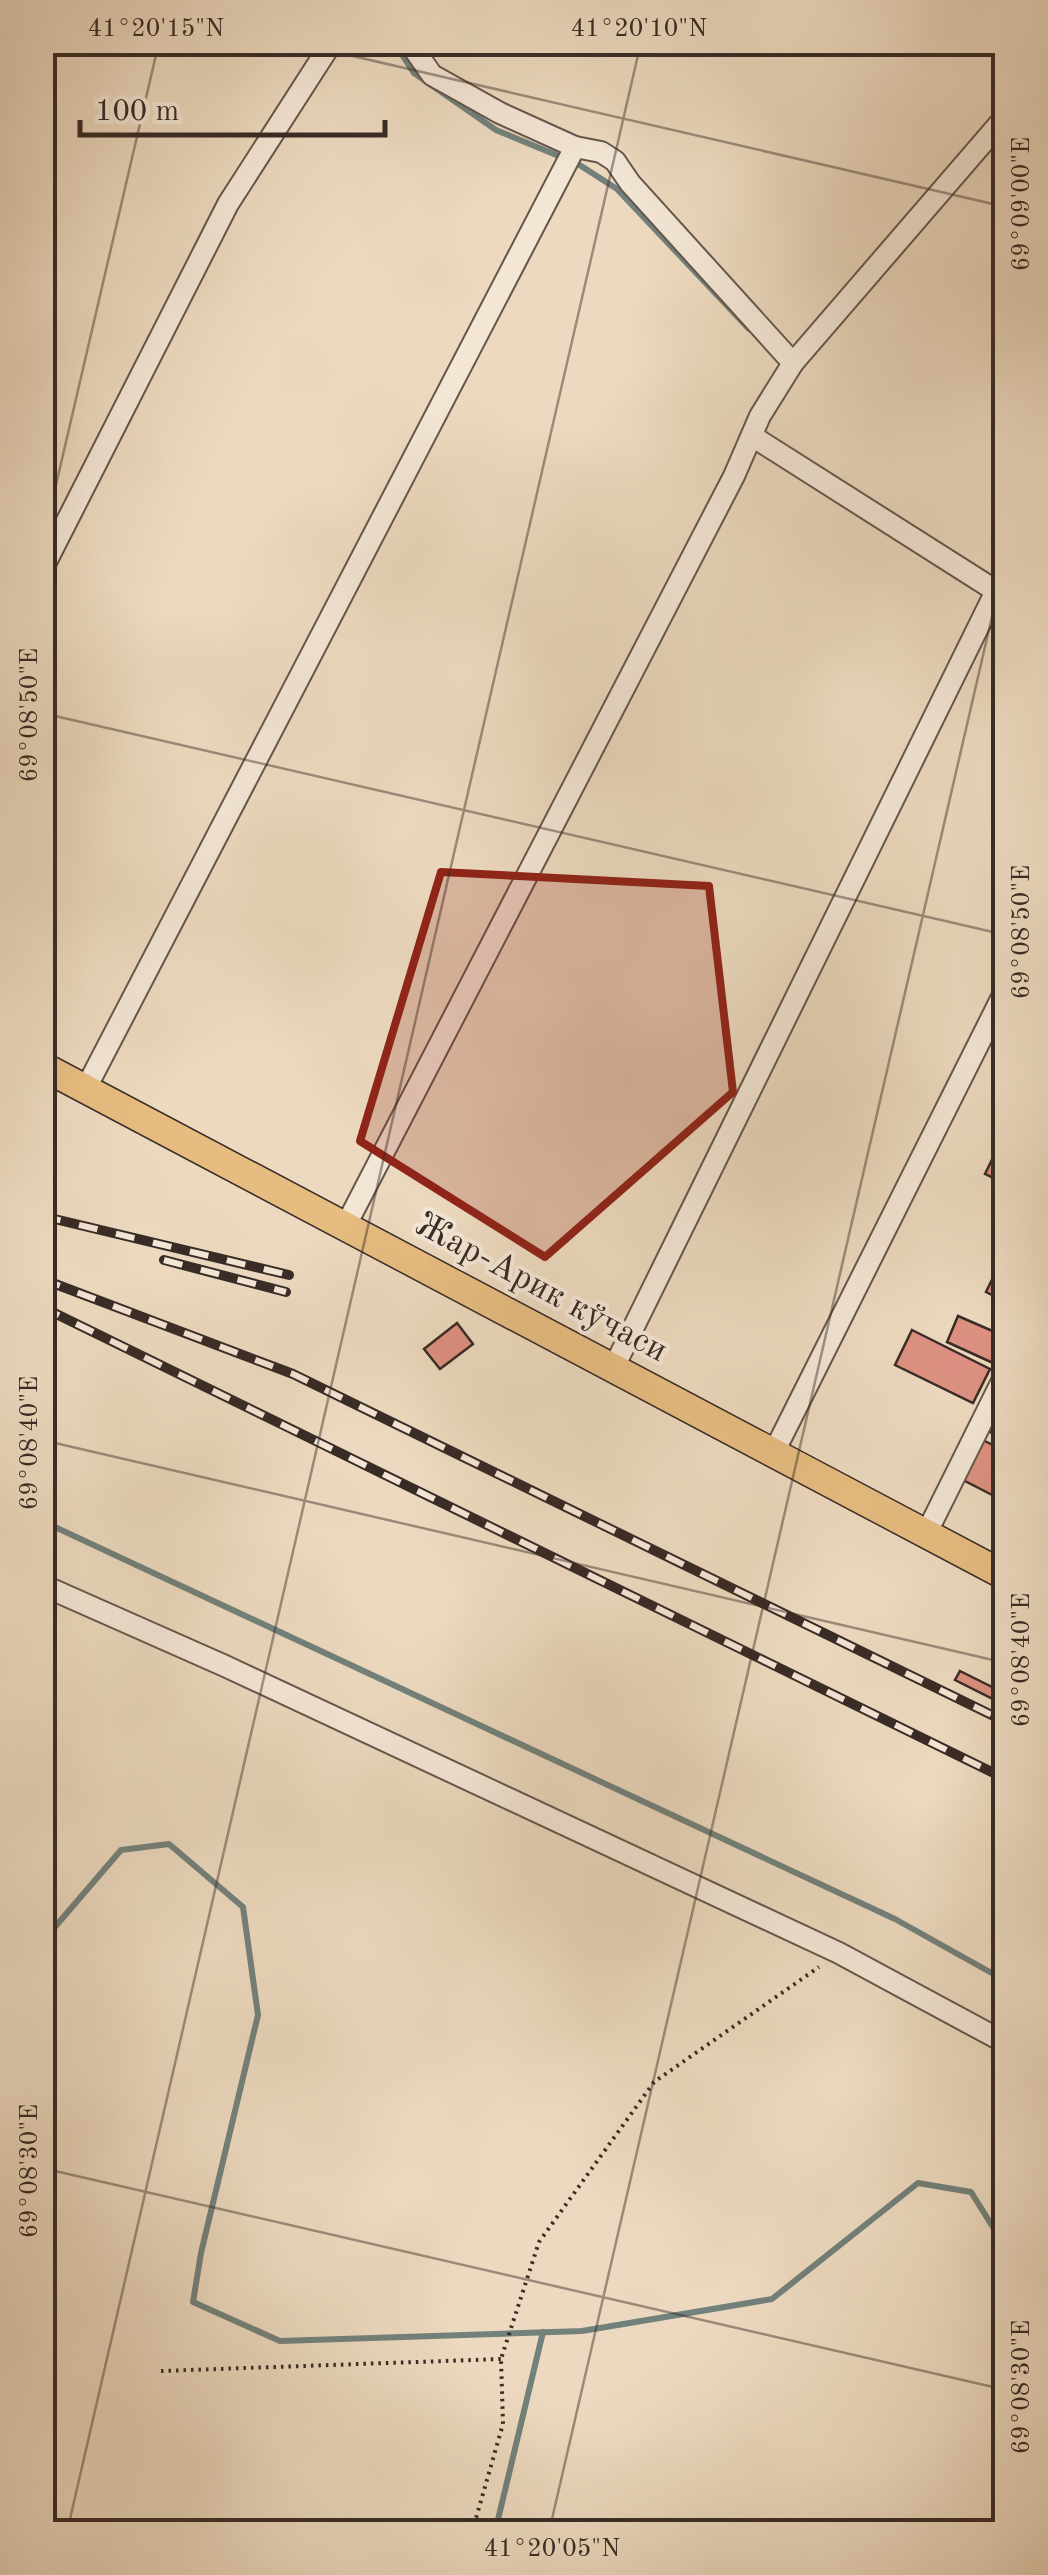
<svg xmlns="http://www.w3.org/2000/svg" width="1048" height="2575" viewBox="0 0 1048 2575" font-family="'Old Standard TT',serif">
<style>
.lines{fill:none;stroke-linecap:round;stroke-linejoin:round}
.stream{stroke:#72817b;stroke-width:6}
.building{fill:#de9182;stroke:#382b26;stroke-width:2.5}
.minor-casing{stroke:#65564c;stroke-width:24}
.major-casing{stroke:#382b26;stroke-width:31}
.path{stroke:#382b26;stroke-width:4;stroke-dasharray:2.5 5;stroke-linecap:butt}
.minor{stroke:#f3e6d5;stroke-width:20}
.major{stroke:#e6bc80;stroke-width:28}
.rail-casing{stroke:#382b26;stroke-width:10}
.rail{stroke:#f3e6d5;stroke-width:6;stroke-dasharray:19;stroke-linecap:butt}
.marked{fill:#8f2418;fill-opacity:0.2;stroke:#8f2418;stroke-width:8;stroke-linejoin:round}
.ticks{fill:none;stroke:#382b26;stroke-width:2.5;stroke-opacity:0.45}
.labels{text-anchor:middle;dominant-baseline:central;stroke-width:8;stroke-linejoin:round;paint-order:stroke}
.street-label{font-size:35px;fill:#382b26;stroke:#f3e6d5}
.neatline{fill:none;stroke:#382b26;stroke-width:4}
.ticks-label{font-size:25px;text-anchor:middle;fill:#382b26}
</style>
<rect width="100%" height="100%" fill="#ecd9bf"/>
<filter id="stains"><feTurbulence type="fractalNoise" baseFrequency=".002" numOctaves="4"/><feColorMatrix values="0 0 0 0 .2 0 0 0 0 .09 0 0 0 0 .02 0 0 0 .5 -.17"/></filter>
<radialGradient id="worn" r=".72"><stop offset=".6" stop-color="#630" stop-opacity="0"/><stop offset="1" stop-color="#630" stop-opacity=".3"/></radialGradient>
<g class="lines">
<g class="stream">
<path d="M 394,42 L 414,73 L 496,130 L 578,164 L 617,189 L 749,329"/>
<path d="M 42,1521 L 895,1919 L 1006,1981"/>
<path d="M 42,1942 L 121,1850 L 169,1844 L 243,1907 L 258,2015 L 201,2253 L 193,2302 L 280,2341 L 582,2331 L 772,2299 L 918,2183 L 971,2192 L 1006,2248"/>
<path d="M 495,2532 L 543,2332"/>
</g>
</g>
<g class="building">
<path d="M 1006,1095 L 1006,1118 L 997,1114 Z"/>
<path d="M 1006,1131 L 1006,1184 L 985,1174 Z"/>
<path d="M 1006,1251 L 1006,1302 L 986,1292 Z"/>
<path d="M 958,1316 L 1004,1336 L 993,1363 L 947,1342 Z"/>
<path d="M 457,1323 L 473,1344 L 440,1369 L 424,1349 Z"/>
<path d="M 912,1330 L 990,1369 L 973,1403 L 895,1365 Z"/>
<path d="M 1006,1389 L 1006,1440 L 986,1430 Z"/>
<path d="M 981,1439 L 1006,1452 L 1000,1466 L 1006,1469 L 1006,1502 L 961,1479 Z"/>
<path d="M 960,1671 L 998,1690 L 993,1699 L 955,1680 Z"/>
</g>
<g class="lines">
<defs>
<g id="minor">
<path d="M 409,42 L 432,75 L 500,113 L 575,147 L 601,152 L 615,161 L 630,183 L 793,363"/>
<path d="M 752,436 L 1004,596"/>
<path d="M 42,570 L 228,204 L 332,42"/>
<path d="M 86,1088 L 575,147"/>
<path d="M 345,1227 L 734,476 L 760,416 L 793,363 L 1006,116"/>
<path d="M 614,1367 L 996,591"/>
<path d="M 773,1454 L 1006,989"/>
<path d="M 926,1534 L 1006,1373"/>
<path d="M 42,1585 L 225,1666 L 839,1953 L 1006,2043"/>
</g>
<path id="major" d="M 42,1066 L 1006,1576"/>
</defs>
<use href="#minor" class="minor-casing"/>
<use href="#major" class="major-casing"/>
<g class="path">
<path d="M 161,2371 L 501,2359"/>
<path d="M 472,2532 L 503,2424 L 501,2359 L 539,2242 L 654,2082 L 819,1967"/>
</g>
<use href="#minor" class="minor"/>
<use href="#major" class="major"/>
<defs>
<g id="rail">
<path d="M 42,1216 L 289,1275"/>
<path d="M 164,1260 L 286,1292"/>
<path d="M 42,1279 L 293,1374 L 1006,1722"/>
<path d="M 42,1307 L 1006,1779"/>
</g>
</defs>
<use href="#rail" class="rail-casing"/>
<use href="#rail" class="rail"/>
</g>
<path class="marked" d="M 441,872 L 709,886 L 733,1092 L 545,1257 L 360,1141 Z"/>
<path class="ticks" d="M 292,42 L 1006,207M 42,545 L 159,42M 42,713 L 1006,935M 42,1440 L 1006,1663M 42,2168 L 1006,2390M 67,2532 L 641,42M 549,2532 L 1006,556"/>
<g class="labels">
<g class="street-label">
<text transform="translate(541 1288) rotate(28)">Жар-Арик кўчаси</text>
</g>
</g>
<rect width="1048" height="2575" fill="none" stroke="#ecd9bf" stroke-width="110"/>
<path d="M80 120v15h305v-15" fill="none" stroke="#382b26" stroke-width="5"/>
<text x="95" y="120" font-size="30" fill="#382b26" stroke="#f3e6d5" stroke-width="8" paint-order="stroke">100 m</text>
<rect x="55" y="55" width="938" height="2465" class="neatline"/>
<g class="ticks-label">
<text x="156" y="36">41°20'15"N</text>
<text x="639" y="36">41°20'10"N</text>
<text transform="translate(1020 204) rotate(-90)" y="9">69°09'00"E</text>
<text transform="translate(28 715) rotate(-90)" y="9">69°08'50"E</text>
<text transform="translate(1020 932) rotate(-90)" y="9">69°08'50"E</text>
<text transform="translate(28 1443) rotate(-90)" y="9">69°08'40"E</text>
<text transform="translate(1020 1660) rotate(-90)" y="9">69°08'40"E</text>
<text transform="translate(28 2171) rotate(-90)" y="9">69°08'30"E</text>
<text transform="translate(1020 2387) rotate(-90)" y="9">69°08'30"E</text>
<text x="552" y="2556">41°20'05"N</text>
</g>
<rect width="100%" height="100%" filter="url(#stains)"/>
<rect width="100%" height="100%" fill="url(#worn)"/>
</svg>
